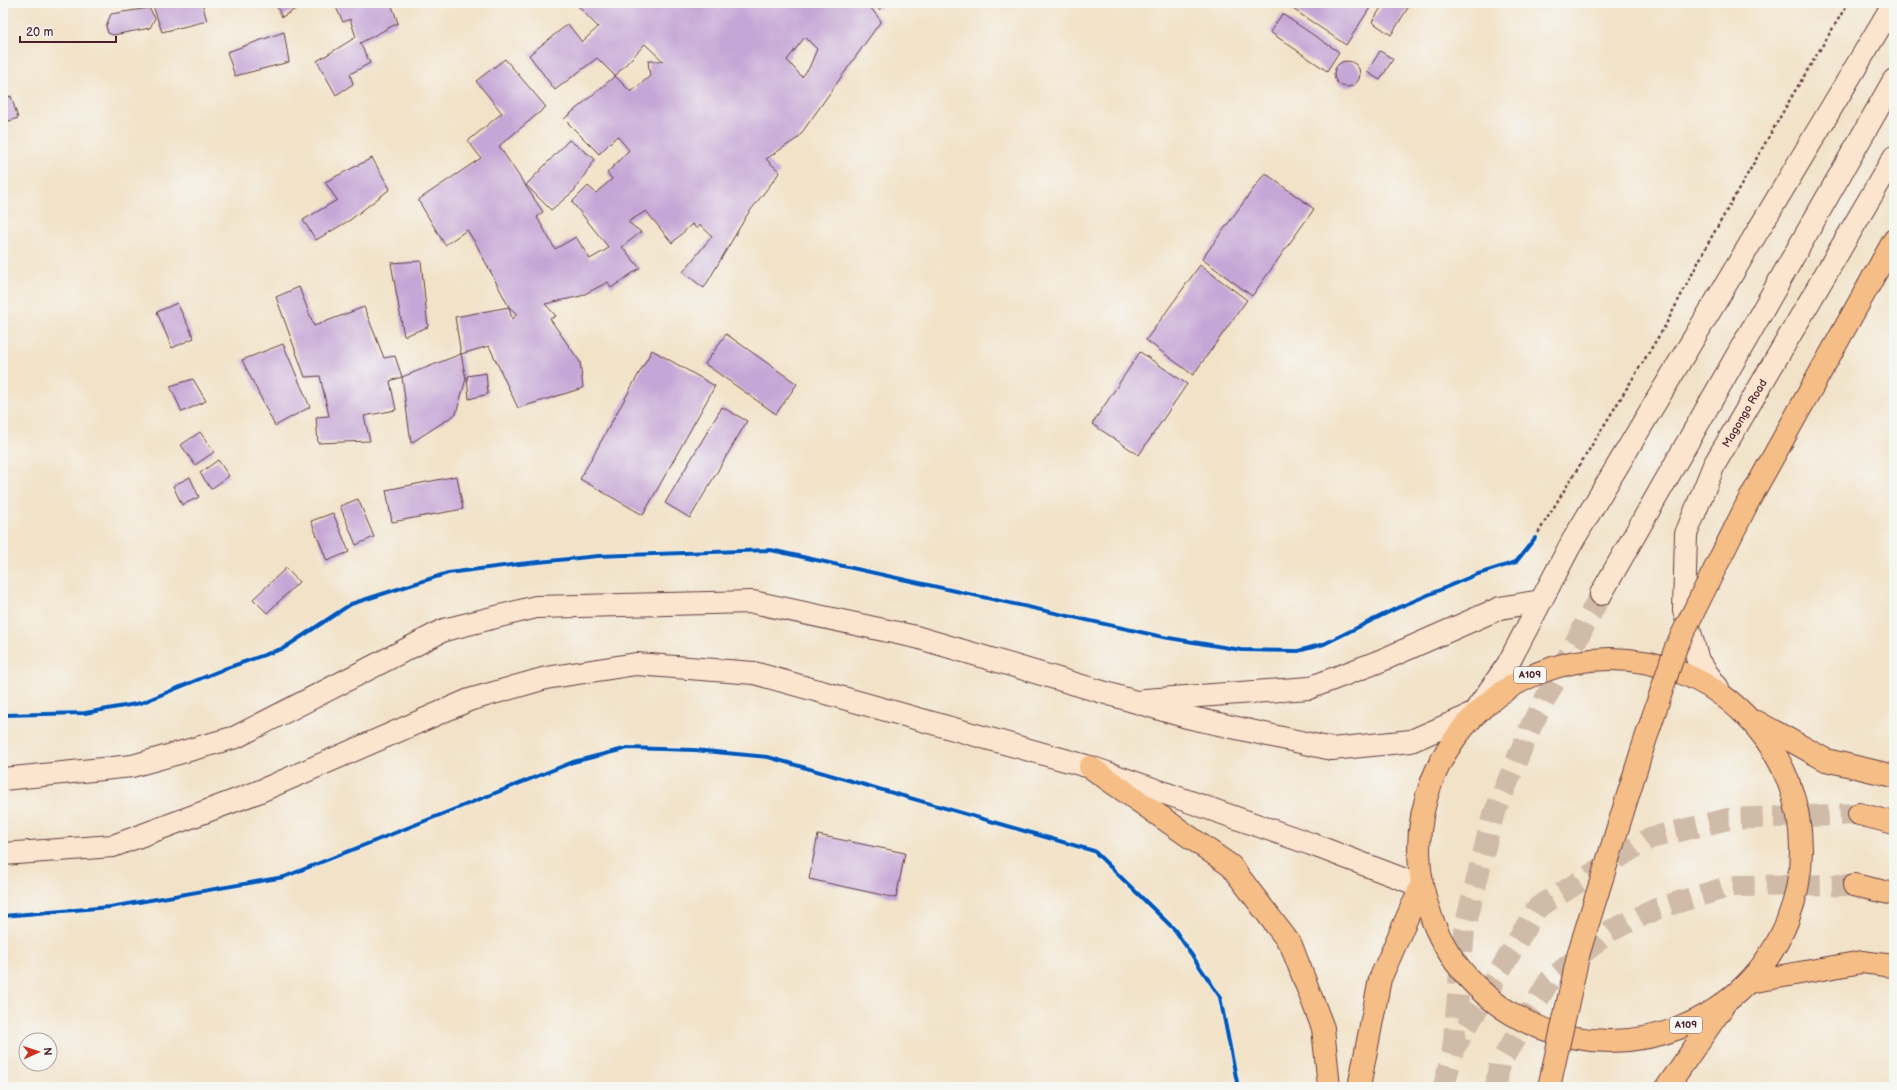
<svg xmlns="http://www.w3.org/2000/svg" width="1897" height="1090" viewBox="0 0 1897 1090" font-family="'Balsamiq Sans',sans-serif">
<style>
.building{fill:#c6a6d6;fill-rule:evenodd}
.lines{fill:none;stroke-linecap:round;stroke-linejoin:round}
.secondary-tunnel{stroke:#d0bba8;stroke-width:22;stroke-dasharray:22 11;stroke-linecap:butt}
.highway-tunnel{stroke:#d0bba8;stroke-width:22;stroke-dasharray:22 11;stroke-linecap:butt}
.secondary-casing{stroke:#633c42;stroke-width:24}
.highway-casing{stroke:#633c42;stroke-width:24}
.path{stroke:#633c42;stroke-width:2.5;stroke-dasharray:3 3;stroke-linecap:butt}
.secondary{stroke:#fbe5cf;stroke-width:22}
.highway{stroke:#f6be87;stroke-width:22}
.highway-bridge-casing{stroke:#633c42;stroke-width:24;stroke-linecap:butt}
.highway-bridge{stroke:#f6be87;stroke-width:22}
.cycleway-casing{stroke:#f6f6f2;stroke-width:6}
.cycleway{stroke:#0057b8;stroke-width:4}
.labels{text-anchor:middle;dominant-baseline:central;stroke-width:3.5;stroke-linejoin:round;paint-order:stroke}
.shield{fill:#f6f6f2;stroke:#7e6067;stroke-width:1}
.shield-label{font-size:10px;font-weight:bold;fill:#4a1f2b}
.street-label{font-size:11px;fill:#4a1f2b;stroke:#f6f6f2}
</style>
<rect width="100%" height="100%" fill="#f6f6f2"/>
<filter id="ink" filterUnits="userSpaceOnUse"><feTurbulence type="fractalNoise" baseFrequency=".025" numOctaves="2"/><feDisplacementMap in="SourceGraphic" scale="8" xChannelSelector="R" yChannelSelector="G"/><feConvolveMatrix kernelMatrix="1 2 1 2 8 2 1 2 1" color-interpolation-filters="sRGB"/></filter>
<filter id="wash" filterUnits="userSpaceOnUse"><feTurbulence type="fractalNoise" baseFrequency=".012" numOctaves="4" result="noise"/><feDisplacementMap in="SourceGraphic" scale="16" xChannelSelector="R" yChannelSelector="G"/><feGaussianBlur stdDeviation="0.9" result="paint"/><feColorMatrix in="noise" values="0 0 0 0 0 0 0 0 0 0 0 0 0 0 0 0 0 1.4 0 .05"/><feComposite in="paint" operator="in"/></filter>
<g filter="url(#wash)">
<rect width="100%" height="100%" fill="#f2e2c7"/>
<g id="blocks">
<g class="building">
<path d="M 152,3 L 202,3 L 207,21 L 162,32 Z"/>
<path d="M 275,3 L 306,3 L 282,17 Z"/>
<path d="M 334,3 L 391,3 L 398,23 L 360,43 L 370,63 L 350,74 L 353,84 L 336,95 L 317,61 L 356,37 L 350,19 L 343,22 Z"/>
<path d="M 575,3 L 867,3 L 881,21 L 798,138 L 766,159 L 780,172 L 747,215 L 704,288 L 683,272 L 712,236 L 700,225 L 697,229 L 692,224 L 672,243 L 646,211 L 628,222 L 641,232 L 622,247 L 640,268 L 611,288 L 608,282 L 581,296 L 545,304 L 556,316 L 550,319 L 580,362 L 583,388 L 518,408 L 489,346 L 461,354 L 466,379 L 456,414 L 411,443 L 402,377 L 461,354 L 455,317 L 509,307 L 512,319 L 517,314 L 509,307 L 476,244 L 467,230 L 445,245 L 418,200 L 481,158 L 468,141 L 502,113 L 476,81 L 505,59 L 546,107 L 499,146 L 543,212 L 537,217 L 555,249 L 576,237 L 590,259 L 609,248 L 572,202 L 588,186 L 596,193 L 612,179 L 607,173 L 629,150 L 617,136 L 599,154 L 564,119 L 615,76 L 631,92 L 650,76 L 648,61 L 663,61 L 645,44 L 615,76 L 597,58 L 555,90 L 529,55 L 568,24 L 582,42 L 598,27 ZM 805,37 L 817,49 L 809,68 L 802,77 L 787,60 Z"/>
<path d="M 874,3 L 888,3 L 879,10 Z"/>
<path d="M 1292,3 L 1373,3 L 1346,45 L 1290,7 Z"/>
<path d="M 1384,3 L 1411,3 L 1391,35 L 1372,22 Z"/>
<path d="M 149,8 L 155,18 L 150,28 L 113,35 L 108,33 L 106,26 L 111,14 Z"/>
<path d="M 1282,14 L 1339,52 L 1327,71 L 1270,32 Z"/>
<path d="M 284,32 L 289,62 L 235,76 L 227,52 Z"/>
<path d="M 1380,51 L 1393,59 L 1380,80 L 1367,72 Z"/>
<circle cx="1347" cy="74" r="13"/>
<path d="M 11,96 L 18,118 L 3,123 L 3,99 Z"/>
<path d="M 569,140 L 595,159 L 574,191 L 551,210 L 526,185 Z"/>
<path d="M 372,158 L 390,189 L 350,220 L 316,240 L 303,220 L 337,200 L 325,182 Z"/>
<path d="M 1265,173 L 1314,209 L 1252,296 L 1202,259 Z"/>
<path d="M 421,261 L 428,327 L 404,336 L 391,263 Z"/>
<path d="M 1200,265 L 1247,300 L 1193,375 L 1146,340 Z"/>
<path d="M 299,287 L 314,326 L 364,307 L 384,358 L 395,356 L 402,377 L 390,381 L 396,410 L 364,416 L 370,441 L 318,443 L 316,417 L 329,416 L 320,376 L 305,377 L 276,297 Z"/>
<path d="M 177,303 L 194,338 L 172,348 L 157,312 Z"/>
<path d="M 726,334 L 797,384 L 776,414 L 705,364 Z"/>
<path d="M 283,344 L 310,407 L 275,426 L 242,360 Z"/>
<path d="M 652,350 L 715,386 L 643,515 L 580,479 Z"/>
<path d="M 1140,352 L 1187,384 L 1139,455 L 1092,424 Z"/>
<path d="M 486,373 L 488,394 L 469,399 L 467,376 Z"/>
<path d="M 193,379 L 206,401 L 182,412 L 170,386 Z"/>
<path d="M 722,407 L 747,421 L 690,518 L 665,503 Z"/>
<path d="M 200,432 L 214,452 L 195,465 L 181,445 Z"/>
<path d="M 218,460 L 229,476 L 211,489 L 200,473 Z"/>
<path d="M 457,476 L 463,509 L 392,522 L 386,490 Z"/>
<path d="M 190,477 L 199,497 L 182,505 L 173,486 Z"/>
<path d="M 358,499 L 374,537 L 356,545 L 340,506 Z"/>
<path d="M 333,513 L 349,552 L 327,561 L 311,521 Z"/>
<path d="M 286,568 L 299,582 L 267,613 L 253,599 Z"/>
<path d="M 818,835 L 905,853 L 896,898 L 809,879 Z"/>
</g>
</g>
</g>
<g filter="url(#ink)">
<use href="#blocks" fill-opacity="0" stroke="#633c42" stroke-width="1"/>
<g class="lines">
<path class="secondary-tunnel" d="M 1453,1050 L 1464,931 L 1492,819 L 1532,724 L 1601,594"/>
<g class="highway-tunnel">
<path d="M 1444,1087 L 1453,1050 L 1537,908 L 1650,838 L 1728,819 L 1859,814"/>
<path d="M 1496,1087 L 1499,1065 L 1549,981 L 1610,931 L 1656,909 L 1731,886 L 1854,885"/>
</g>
<defs>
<g id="secondary">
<path d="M 1601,594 L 1894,80"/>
<path id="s1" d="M 1718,688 L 1698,661 L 1684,610 L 1686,534 L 1714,465 L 1894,157"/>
<path d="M 1145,700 L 1309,688 L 1380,661 L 1500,608 L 1541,601"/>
<path d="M 3,779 L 132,766 L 236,737 L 444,630 L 536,607 L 753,602 L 916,637 L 1187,717 L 1332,749 L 1411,741 L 1473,714 L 1508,664 L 1572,542 L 1894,3"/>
<path d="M 3,854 L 113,846 L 258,792 L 469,700 L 546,678 L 636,664 L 754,673 L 1090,767 L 1311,844 L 1421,886"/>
</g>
<g id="highway">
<path d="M 1748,502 L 1894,240"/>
<circle cx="1610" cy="850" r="191"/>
<path d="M 1757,722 L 1826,760 L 1894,776"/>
<path d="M 1090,767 L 1231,866 L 1291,945 L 1323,1028 L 1329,1087"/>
<path d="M 1859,814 L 1894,823"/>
<path d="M 1854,885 L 1894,894"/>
<path d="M 1749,982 L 1862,962 L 1894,966"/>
<path d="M 1359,1087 L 1380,979 L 1421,886"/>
<path d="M 1667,1087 L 1722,1008"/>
</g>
</defs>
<use href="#secondary" class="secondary-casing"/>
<use href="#highway" class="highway-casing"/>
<path class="path" d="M 1535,538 L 1665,326 L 1711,238 L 1795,91 L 1848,3"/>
<use href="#secondary" class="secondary"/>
<use href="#highway" class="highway"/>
<defs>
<path id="highway-bridge" d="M 1549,1087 L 1579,952 L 1643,747 L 1676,647 L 1748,502"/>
</defs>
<use href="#highway-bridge" class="highway-bridge-casing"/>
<use href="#highway-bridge" class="highway-bridge"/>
<defs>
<g id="cycleway">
<path d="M 3,715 L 85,713 L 141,703 L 224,669 L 284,648 L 351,604 L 448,573 L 519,564 L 598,556 L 771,550 L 1163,637 L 1241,650 L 1298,651 L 1324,644 L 1395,609 L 1475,575 L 1516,562 L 1535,538"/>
<path d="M 3,916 L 110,907 L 284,877 L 573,762 L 628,748 L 694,750 L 768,757 L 1094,851 L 1175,930 L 1220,997 L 1238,1087"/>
</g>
</defs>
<use href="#cycleway" class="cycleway-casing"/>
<use href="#cycleway" class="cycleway"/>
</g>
</g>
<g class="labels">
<g class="shield">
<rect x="1514" y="667" width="32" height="16" rx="3"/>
<rect x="1670" y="1017" width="32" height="16" rx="3"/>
</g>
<g class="shield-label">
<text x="1530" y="675">A109</text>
<text x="1686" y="1025">A109</text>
</g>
<g class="street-label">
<text stroke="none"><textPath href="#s1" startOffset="297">Magongo Road</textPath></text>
</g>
</g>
<rect width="1897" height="1090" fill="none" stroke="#f6f6f2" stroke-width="16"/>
<g transform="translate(38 1052) rotate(87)"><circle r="19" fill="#f6f6f2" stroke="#b1a0a2"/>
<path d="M0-3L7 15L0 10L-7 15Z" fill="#c8321e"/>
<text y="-6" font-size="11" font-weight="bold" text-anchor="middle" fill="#4a1f2b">N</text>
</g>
<path d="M20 36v6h96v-6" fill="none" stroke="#4a1f2b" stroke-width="2"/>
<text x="26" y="36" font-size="12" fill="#4a1f2b" stroke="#f6f6f2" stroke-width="3" paint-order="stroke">20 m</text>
</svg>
